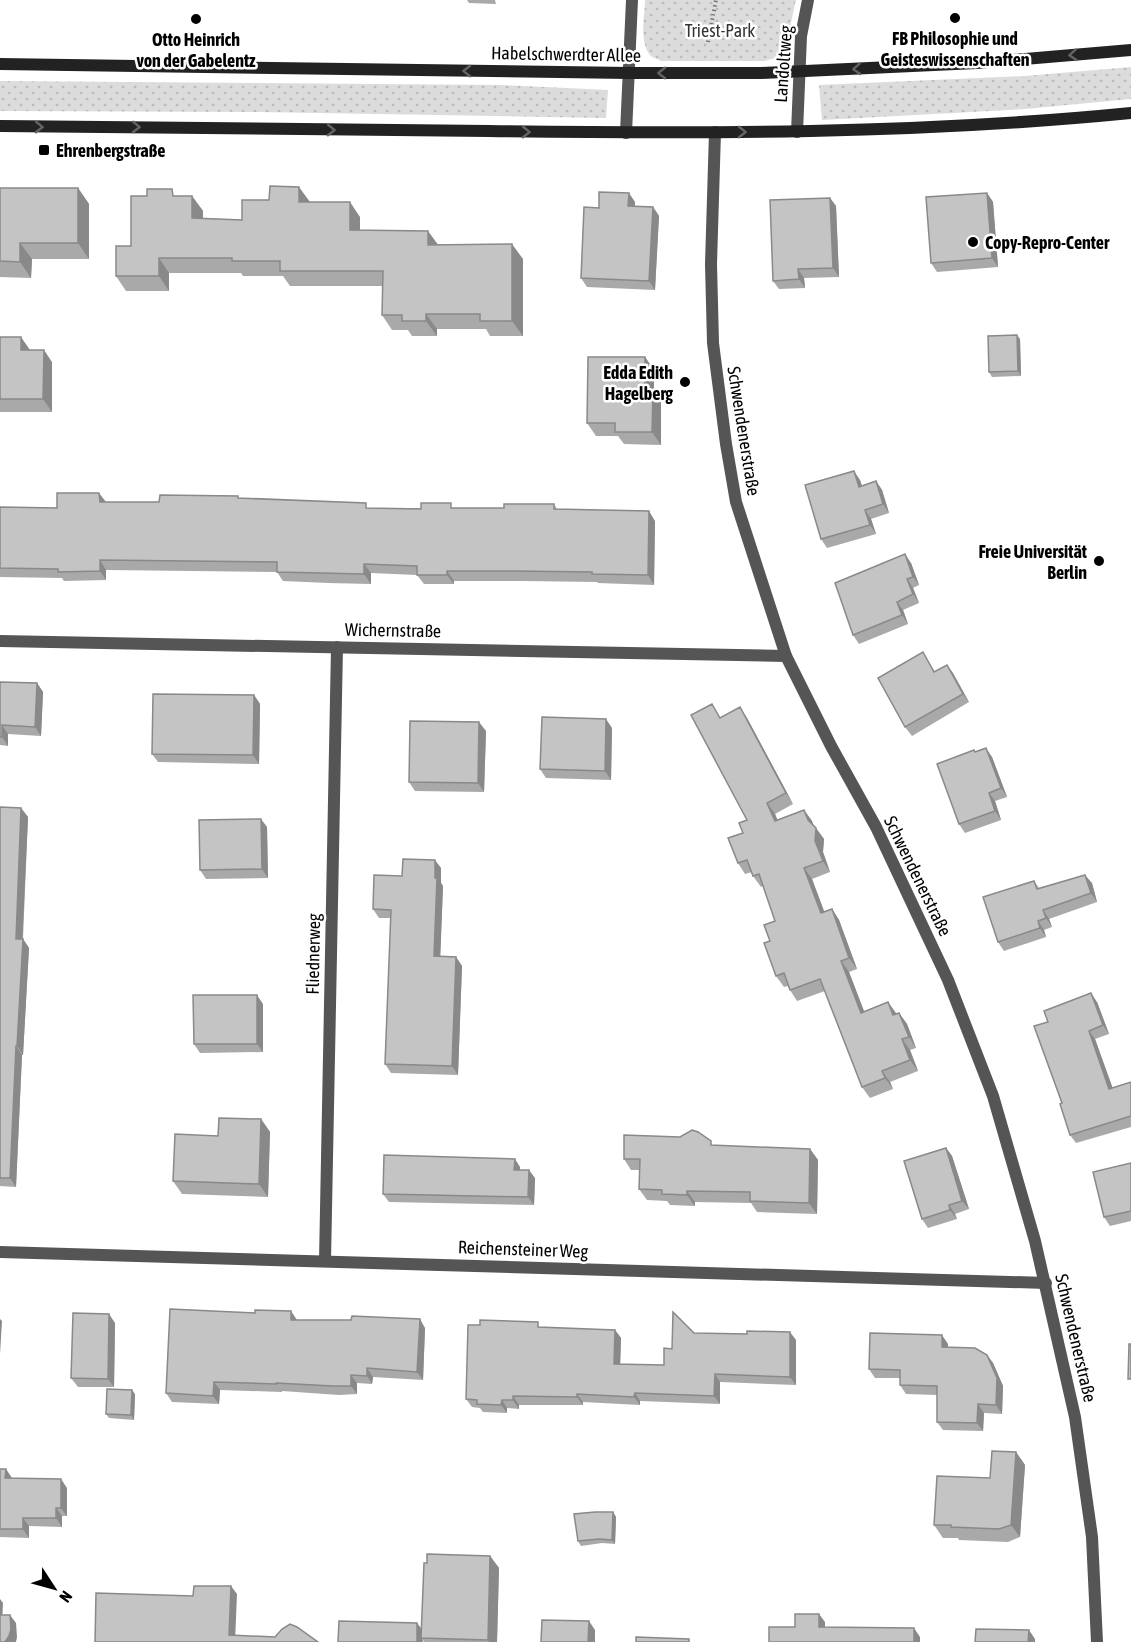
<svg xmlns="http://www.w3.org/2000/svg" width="1131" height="1642" viewBox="0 0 1131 1642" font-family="'Asap Condensed',sans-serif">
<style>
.green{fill:url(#green-dots)}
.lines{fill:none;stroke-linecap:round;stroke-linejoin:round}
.path{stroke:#777;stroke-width:4;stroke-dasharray:1.5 3;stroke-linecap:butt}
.minor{stroke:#555;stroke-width:12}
.secondary{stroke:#222;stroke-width:12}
.wall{fill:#a9a9a9}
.shaded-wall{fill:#898989}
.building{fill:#c4c4c4;stroke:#898989;stroke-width:1.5}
.oneway{stroke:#646464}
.poi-dot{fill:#000;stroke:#fff;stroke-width:2}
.labels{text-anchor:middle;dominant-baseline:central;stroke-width:5;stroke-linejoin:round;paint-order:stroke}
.park-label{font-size:18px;fill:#333;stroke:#fff}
.poi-label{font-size:18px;font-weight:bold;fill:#000;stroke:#fff}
.street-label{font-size:18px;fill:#000;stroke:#fff}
</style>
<defs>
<pattern id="green-dots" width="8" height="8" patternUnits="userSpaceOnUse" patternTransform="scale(1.5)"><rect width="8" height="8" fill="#dcdcdc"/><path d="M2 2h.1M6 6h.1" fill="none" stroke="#bbb" stroke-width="1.8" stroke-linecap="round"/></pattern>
</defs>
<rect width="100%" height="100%" fill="#fff"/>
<g class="green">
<path d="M 645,0 L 796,0 C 792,15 788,50 774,58 C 773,59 766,60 765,61 L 661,61 C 660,60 653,57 652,57 C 638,44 645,16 645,0 Z"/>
<path d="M 1131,67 L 1131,99 L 1025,109 L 822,120 L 819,85 L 1025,76 Z"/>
<path d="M 0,81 L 501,85 L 608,90 L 606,118 L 259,112 L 0,111 Z"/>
</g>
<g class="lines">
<path class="path" d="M 708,42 L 716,0"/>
<g class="minor">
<path d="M 715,132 L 711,264 L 713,343 L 726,444 L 736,502 L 786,656 L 831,746 L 876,827 L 948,980 L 993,1096 L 1035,1241 L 1075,1417 L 1092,1537 L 1097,1642"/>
<path d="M 797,132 L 801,36 L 808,0"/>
<path d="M 626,133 L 632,0"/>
<path d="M 0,641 L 786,656"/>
<path d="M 0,1252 L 1046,1283"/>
<path d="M 325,1261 L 337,647"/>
</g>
<g class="secondary">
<path d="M 0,64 L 629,73 L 761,73 L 977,63 L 1131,50"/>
<path d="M 0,126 C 163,128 326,130 489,131 C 702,134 919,134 1131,113"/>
</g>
</g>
<g class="wall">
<path d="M 467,0 L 495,0 L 496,4 L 469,3 Z"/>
<path d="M 0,188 L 78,188 L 89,204 L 89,259 L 32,259 L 31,278 L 0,277 Z"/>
<path d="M 987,193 L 993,202 L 998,267 L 937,272 L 931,263 Z"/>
<path d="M 147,196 L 192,196 L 203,211 L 203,218 L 242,220 L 310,202 L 360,217 L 360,230 L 438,245 L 523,259 L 523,336 L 490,336 L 486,329 L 437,329 L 437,336 L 412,336 L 408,330 L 392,330 L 382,315 L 382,286 L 290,286 L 283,276 L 243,276 L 241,273 L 169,273 L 169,291 L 126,291 L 116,276 L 131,246 Z"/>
<path d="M 830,198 L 836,206 L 839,277 L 804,278 L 805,288 L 779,289 L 773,281 Z"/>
<path d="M 635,202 L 635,206 L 653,207 L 659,216 L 655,290 L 587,287 L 581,278 L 599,208 Z"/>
<path d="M 0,337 L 30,350 L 52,362 L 52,412 L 0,412 Z"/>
<path d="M 1020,339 L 1021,376 L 992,377 L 989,372 Z"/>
<path d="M 645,357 L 654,370 L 654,392 L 661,402 L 661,445 L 624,444 L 618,436 L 596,436 L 587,423 Z"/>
<path d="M 860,480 L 862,486 L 876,481 L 882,490 L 889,513 L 871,519 L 876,534 L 827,548 L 821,539 Z"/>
<path d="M 239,498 L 370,508 L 504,508 L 554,504 L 557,509 L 655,521 L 654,585 L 598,583 L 597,582 L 522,581 L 454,581 L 454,584 L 424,584 L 417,575 L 371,573 L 371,584 L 328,583 L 283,581 L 277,572 L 106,570 L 106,580 L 64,581 L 62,578 L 0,577 L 0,507 L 57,508 L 106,502 L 159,502 Z"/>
<path d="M 911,563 L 919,585 L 913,588 L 919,603 L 903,610 L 908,624 L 859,644 L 853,635 Z"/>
<path d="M 923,652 L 935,672 L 947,665 L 969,702 L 912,736 L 905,727 Z"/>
<path d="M 0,682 L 37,683 L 43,692 L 41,736 L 8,734 L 8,746 L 0,745 Z"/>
<path d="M 254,695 L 260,704 L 259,764 L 158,762 L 152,754 Z"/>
<path d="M 721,717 L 747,718 L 793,804 L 775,814 L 777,820 L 804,810 L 812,821 L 813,825 L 824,839 L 823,852 L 830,872 L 812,879 L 824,912 L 832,909 L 839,920 L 857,969 L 849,972 L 864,1012 L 896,1014 L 899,1013 L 907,1024 L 916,1048 L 910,1050 L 918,1071 L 890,1082 L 893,1089 L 870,1098 L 862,1087 L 825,991 L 797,1001 L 790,990 L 788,986 L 784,987 L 776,976 L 770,941 L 775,921 L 763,886 L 761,887 L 753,876 L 752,872 L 745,874 L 738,863 L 747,820 Z"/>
<path d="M 612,728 L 611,780 L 546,778 L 540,769 Z"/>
<path d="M 486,731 L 484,792 L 415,791 L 409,782 Z"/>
<path d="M 975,752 L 992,757 L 1007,797 L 995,801 L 1001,820 L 965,833 L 959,824 Z"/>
<path d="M 0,807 L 21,808 L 28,817 L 23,939 L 29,948 L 23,1055 L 22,1055 L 16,1187 L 0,1186 Z"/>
<path d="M 267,827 L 268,878 L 206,879 L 200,870 Z"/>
<path d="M 441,868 L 441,883 L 443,886 L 440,956 L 456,957 L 462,966 L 458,1075 L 391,1073 L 385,1064 L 391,918 L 379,918 L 373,909 L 402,876 Z"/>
<path d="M 1034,881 L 1039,888 L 1092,883 L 1097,902 L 1049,919 L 1052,927 L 1044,930 L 1046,937 L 1004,951 L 998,942 Z"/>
<path d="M 1097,1002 L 1109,1034 L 1095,1039 L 1112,1088 L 1131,1082 L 1131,1127 L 1076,1143 L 1070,1135 L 1062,1103 L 1048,1022 Z"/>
<path d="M 263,1004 L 263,1052 L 200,1053 L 194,1044 Z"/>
<path d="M 261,1119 L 270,1132 L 268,1197 L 182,1194 L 173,1181 L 218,1136 Z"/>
<path d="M 714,1146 L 810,1149 L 818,1160 L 817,1214 L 757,1212 L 751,1203 L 695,1202 L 695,1206 L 670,1205 L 667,1201 L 647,1200 L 639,1189 L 640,1170 L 631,1170 L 624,1159 Z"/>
<path d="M 946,1148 L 952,1156 L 969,1209 L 955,1214 L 957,1219 L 928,1228 L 922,1219 Z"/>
<path d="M 1131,1163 L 1131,1221 L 1110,1226 L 1104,1217 Z"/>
<path d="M 520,1167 L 520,1170 L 535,1178 L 534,1205 L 389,1202 L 383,1194 Z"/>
<path d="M 297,1320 L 425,1328 L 423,1380 L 373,1377 L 372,1384 L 357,1383 L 357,1394 L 339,1395 L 282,1391 L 282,1392 L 220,1390 L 219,1404 L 172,1402 L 166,1393 Z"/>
<path d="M 115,1323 L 114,1387 L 78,1387 L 71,1378 Z"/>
<path d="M 542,1328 L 615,1330 L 621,1338 L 620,1364 L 664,1365 L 672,1349 L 694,1333 L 796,1340 L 796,1385 L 720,1382 L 720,1404 L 640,1401 L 640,1405 L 583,1402 L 583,1405 L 519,1405 L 519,1409 L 507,1408 L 507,1413 L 483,1412 L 480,1408 L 472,1407 L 466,1399 Z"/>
<path d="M 948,1344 L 948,1347 L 987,1355 L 993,1363 L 1003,1386 L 1002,1414 L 984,1413 L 983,1431 L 943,1430 L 937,1422 L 937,1395 L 906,1394 L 900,1385 L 900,1378 L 875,1378 L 869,1369 Z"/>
<path d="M 135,1394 L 134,1420 L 109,1418 L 106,1414 Z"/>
<path d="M 1016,1452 L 1025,1465 L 1020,1537 L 1008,1542 L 959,1540 L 958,1538 L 943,1538 L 934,1525 L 990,1478 Z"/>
<path d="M 0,1469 L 12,1478 L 67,1488 L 67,1516 L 62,1516 L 62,1527 L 29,1526 L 29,1538 L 0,1537 Z"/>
<path d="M 613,1512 L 616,1517 L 615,1544 L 602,1543 L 581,1546 L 578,1541 Z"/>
<path d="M 490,1556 L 499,1568 L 497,1642 L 424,1642 L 423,1640 L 423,1642 L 338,1642 L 417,1623 L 421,1629 Z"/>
</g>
<g class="shaded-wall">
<path d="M 299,187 L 310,202 L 299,202 Z"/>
<path d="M 78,188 L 89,204 L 89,259 L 78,243 Z"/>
<path d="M 629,193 L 635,202 L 634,215 L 628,206 Z"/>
<path d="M 987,193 L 993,202 L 998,267 L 992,258 Z"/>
<path d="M 192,196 L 203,211 L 203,233 L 192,218 Z"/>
<path d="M 830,198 L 836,206 L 839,277 L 833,268 Z"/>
<path d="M 350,202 L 360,217 L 360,245 L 350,230 Z"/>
<path d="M 653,207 L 659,216 L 655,290 L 649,281 Z"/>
<path d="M 428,231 L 439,246 L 428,245 Z"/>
<path d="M 20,243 L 32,259 L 31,278 L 20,262 Z"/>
<path d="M 512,244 L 523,259 L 523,336 L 512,321 Z"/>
<path d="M 159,258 L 169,273 L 169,291 L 159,276 Z"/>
<path d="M 798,269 L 804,278 L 805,288 L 799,279 Z"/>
<path d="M 426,314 L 437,329 L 437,336 L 426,321 Z"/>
<path d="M 1017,335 L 1020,339 L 1021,376 L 1018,371 Z"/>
<path d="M 21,337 L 30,350 L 21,350 Z"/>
<path d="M 44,350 L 52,362 L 52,412 L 43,399 Z"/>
<path d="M 645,357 L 654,370 L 654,392 L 661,402 L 661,445 L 652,432 L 645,389 Z"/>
<path d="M 854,471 L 860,480 L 865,496 L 859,487 Z"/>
<path d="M 876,481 L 882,490 L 889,513 L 883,504 Z"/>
<path d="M 99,493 L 106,502 L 100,502 Z"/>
<path d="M 865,510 L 871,519 L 876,534 L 870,525 Z"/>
<path d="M 649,511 L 655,521 L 654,585 L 648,575 Z"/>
<path d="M 905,554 L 911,563 L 919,585 L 913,577 Z"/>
<path d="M 100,560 L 106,570 L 106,580 L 100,571 Z"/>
<path d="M 364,564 L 371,573 L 371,584 L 364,574 Z"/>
<path d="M 447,571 L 454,581 L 454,584 L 447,575 Z"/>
<path d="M 907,579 L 913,588 L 919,603 L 913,594 Z"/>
<path d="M 897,602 L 903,610 L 908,624 L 902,615 Z"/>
<path d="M 947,665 L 953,673 L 969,702 L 963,694 Z"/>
<path d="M 37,683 L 43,692 L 41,736 L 35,727 Z"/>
<path d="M 254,695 L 260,704 L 259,764 L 253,755 Z"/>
<path d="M 740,707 L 747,718 L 793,804 L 786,793 Z"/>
<path d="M 606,719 L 612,728 L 611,780 L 605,771 Z"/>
<path d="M 479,722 L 486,731 L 484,792 L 478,783 Z"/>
<path d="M 2,725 L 8,734 L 8,746 L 2,737 Z"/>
<path d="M 986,748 L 992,757 L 1007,797 L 1001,788 Z"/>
<path d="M 989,793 L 995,801 L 1001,820 L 995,811 Z"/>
<path d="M 767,803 L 775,814 L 783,832 L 775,821 Z"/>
<path d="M 21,808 L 28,817 L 22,947 L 16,939 Z"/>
<path d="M 804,810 L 812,821 L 815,831 L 808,820 Z"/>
<path d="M 261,819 L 267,827 L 268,878 L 262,869 Z"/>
<path d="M 816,828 L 824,839 L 823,852 L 830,872 L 823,861 L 815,841 Z"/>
<path d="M 435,860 L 441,868 L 441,883 L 443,886 L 440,965 L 434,956 Z"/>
<path d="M 804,868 L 812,879 L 829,924 L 821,913 Z"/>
<path d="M 1085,875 L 1092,883 L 1097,902 L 1091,893 Z"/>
<path d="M 832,909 L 839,920 L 857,969 L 849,958 Z"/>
<path d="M 1043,910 L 1049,919 L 1052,927 L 1046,918 Z"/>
<path d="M 1038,921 L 1044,930 L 1046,937 L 1040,928 Z"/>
<path d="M 23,939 L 29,948 L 23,1055 L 17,1046 Z"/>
<path d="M 456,957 L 462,966 L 458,1075 L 452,1066 Z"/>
<path d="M 841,961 L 849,972 L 869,1024 L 861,1013 Z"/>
<path d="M 1091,993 L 1097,1002 L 1109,1034 L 1103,1025 Z"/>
<path d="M 257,995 L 263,1004 L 263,1052 L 257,1044 Z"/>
<path d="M 888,1002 L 896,1013 L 901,1026 L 893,1015 Z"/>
<path d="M 899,1013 L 907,1024 L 916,1048 L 909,1037 Z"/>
<path d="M 1089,1031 L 1095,1039 L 1116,1097 L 1109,1089 Z"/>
<path d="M 902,1039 L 910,1050 L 918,1071 L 910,1060 Z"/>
<path d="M 16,1046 L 22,1055 L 16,1187 L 10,1178 Z"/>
<path d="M 882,1071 L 890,1082 L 893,1089 L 885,1078 Z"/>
<path d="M 261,1119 L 270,1132 L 268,1197 L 259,1184 Z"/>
<path d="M 946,1148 L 952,1156 L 969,1209 L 962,1201 Z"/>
<path d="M 810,1149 L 818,1160 L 817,1214 L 809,1203 Z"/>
<path d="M 515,1159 L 520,1167 L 520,1178 L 514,1170 Z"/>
<path d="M 529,1170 L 535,1178 L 534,1205 L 528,1197 Z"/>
<path d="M 687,1191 L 695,1202 L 695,1206 L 687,1195 Z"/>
<path d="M 949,1205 L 955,1214 L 957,1219 L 950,1210 Z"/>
<path d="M 291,1311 L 297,1320 L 291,1320 Z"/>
<path d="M 109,1314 L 115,1323 L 114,1387 L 108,1379 Z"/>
<path d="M 0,1319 L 2,1321 L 0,1354 Z"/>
<path d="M 420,1319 L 425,1328 L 423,1380 L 417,1372 Z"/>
<path d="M 615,1330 L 621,1338 L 620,1372 L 614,1364 Z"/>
<path d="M 790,1332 L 796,1340 L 796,1385 L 790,1377 Z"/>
<path d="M 942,1335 L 948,1344 L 948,1356 L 942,1347 Z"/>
<path d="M 987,1355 L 993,1363 L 1003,1386 L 1002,1414 L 996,1405 Z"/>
<path d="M 367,1368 L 373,1377 L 372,1384 L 367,1376 Z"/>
<path d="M 715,1374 L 720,1382 L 720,1404 L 714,1396 Z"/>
<path d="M 351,1375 L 357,1383 L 357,1394 L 351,1386 Z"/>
<path d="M 214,1382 L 220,1390 L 219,1404 L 213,1396 Z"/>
<path d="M 132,1390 L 135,1394 L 134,1420 L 131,1415 Z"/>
<path d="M 635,1393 L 640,1401 L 640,1405 L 634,1397 Z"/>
<path d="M 577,1394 L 583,1402 L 583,1405 L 577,1397 Z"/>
<path d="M 513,1396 L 519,1405 L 519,1409 L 513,1400 Z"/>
<path d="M 502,1400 L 507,1408 L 507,1413 L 501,1405 Z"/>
<path d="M 978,1404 L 984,1413 L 983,1431 L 977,1423 Z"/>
<path d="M 1016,1452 L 1025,1465 L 1020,1537 L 1011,1525 Z"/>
<path d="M 6,1469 L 12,1478 L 12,1487 L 5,1478 Z"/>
<path d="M 61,1479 L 67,1488 L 67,1516 L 61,1508 Z"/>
<path d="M 56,1508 L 62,1516 L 62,1527 L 56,1518 Z"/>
<path d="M 613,1512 L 616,1517 L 615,1544 L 612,1540 Z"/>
<path d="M 23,1518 L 29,1526 L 29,1538 L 23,1529 Z"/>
<path d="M 490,1556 L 499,1568 L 497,1642 L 489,1642 L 488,1640 Z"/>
<path d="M 231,1586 L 237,1594 L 235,1642 L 229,1635 Z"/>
<path d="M 0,1599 L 3,1603 L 2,1623 L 0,1620 Z"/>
<path d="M 819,1614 L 825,1622 L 825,1635 L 819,1627 Z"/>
<path d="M 10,1615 L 16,1623 L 17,1637 L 16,1642 L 5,1642 Z"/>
<path d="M 589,1621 L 595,1630 L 595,1642 L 588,1642 Z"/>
<path d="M 417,1623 L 423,1631 L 421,1638 L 423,1642 L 417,1642 Z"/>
<path d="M 914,1628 L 920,1637 L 920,1642 L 914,1642 Z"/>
<path d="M 1029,1630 L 1035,1639 L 1035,1642 L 1028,1642 Z"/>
</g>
<g class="building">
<path d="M 270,186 L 299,187 L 299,202 L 350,202 L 350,230 L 428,231 L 428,245 L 512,244 L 512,321 L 480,321 L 480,314 L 426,314 L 426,321 L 402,321 L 402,315 L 382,315 L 383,271 L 280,271 L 280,261 L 232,261 L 232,258 L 159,258 L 159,276 L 116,276 L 116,246 L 131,246 L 131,196 L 147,196 L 147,189 L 172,189 L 173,196 L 192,196 L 192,218 L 242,220 L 242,200 L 269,200 Z"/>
<path d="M 0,188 L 78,188 L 78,243 L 20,243 L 20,262 L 0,261 Z"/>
<path d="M 599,192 L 629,193 L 628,206 L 653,207 L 649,281 L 581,278 L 584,207 L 599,208 Z"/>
<path d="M 987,193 L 992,258 L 931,263 L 926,197 Z"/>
<path d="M 830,198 L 833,268 L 798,269 L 799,279 L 773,281 L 770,200 Z"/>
<path d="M 1017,335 L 1018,371 L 989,372 L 988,336 Z"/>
<path d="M 0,337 L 21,337 L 21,350 L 44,350 L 43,399 L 0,399 Z"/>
<path d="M 588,357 L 645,357 L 645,389 L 653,390 L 652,432 L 615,432 L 615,423 L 587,423 Z"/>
<path d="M 854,471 L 859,487 L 876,481 L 883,504 L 865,510 L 870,525 L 821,539 L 805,485 Z"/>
<path d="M 57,493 L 99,493 L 100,502 L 159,502 L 160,495 L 238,496 L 238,498 L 366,503 L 366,508 L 421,509 L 421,503 L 451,503 L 451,508 L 504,508 L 504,504 L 554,504 L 554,509 L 649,511 L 648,575 L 592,574 L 592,572 L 515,571 L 447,571 L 447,575 L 417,575 L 417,566 L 364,564 L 364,574 L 321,573 L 277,572 L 277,562 L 100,560 L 100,571 L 58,572 L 58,569 L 0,568 L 0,507 L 57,508 Z"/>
<path d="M 905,554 L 913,577 L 907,579 L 913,594 L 897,602 L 902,615 L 853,635 L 835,583 Z"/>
<path d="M 923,652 L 934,672 L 947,665 L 963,694 L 905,727 L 878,678 Z"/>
<path d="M 0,682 L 37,683 L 35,727 L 2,725 L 2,737 L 0,737 Z"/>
<path d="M 153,694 L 254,695 L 253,755 L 152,754 Z"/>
<path d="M 712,704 L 720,718 L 740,707 L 786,793 L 767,803 L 775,821 L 804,810 L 808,820 L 816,828 L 815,841 L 823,861 L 804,868 L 821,913 L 832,909 L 849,958 L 841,961 L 861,1013 L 888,1002 L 893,1015 L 899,1013 L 909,1037 L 902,1039 L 910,1060 L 882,1071 L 885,1078 L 862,1087 L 820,979 L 790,990 L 784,973 L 776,976 L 764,943 L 770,941 L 764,925 L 775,921 L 759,874 L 753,876 L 747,860 L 738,863 L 728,838 L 743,833 L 739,823 L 747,820 L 691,715 Z"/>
<path d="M 542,717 L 606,719 L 605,771 L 540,769 Z"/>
<path d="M 410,721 L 479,722 L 478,783 L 409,782 Z"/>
<path d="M 986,748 L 1001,788 L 989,793 L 995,811 L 959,824 L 937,764 L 974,750 L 975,752 Z"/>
<path d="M 0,807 L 21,808 L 16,939 L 23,939 L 17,1046 L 16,1046 L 10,1178 L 0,1178 Z"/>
<path d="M 261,819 L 262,869 L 200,870 L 199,820 Z"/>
<path d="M 403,859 L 435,860 L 435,878 L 437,878 L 434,956 L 456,957 L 452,1066 L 385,1064 L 391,910 L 373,909 L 374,875 L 402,876 Z"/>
<path d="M 1085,875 L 1091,893 L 1043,910 L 1046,918 L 1038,921 L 1040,928 L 998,942 L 983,897 L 1034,881 L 1037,889 Z"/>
<path d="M 1091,993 L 1103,1025 L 1089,1031 L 1109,1089 L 1131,1082 L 1131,1116 L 1070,1135 L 1060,1104 L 1062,1103 L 1034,1026 L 1048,1022 L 1044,1011 Z"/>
<path d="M 193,995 L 257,995 L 257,1044 L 194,1044 Z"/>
<path d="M 219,1118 L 261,1119 L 259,1184 L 173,1181 L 175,1134 L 218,1136 Z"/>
<path d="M 692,1130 L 698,1132 L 711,1141 L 711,1145 L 810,1149 L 809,1203 L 750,1201 L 750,1192 L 687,1191 L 687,1195 L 662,1194 L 662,1190 L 639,1189 L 640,1159 L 624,1159 L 624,1135 L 680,1137 Z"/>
<path d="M 946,1148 L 962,1201 L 949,1205 L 950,1210 L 922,1219 L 904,1161 Z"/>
<path d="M 384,1155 L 515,1159 L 514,1170 L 529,1170 L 528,1197 L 383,1194 Z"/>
<path d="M 1131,1163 L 1131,1211 L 1104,1217 L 1093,1172 Z"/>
<path d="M 170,1309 L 255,1313 L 255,1310 L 291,1311 L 291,1320 L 351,1320 L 352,1316 L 420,1319 L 417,1372 L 367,1368 L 367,1376 L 351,1375 L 351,1386 L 333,1386 L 276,1383 L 276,1384 L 214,1382 L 213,1396 L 166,1393 Z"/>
<path d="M 673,1312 L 694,1333 L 747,1334 L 747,1331 L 790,1332 L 790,1377 L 715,1374 L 714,1396 L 635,1393 L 634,1397 L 577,1394 L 577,1397 L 513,1396 L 513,1400 L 502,1400 L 501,1405 L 477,1404 L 477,1400 L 466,1399 L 468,1325 L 480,1325 L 480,1320 L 538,1322 L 538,1327 L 615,1330 L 614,1364 L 664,1365 L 664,1348 L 672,1349 Z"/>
<path d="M 73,1313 L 109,1314 L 108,1379 L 71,1378 Z"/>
<path d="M 870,1333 L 942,1335 L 942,1347 L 975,1348 L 987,1355 L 997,1378 L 996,1405 L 978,1404 L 977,1423 L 937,1422 L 937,1386 L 900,1385 L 900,1370 L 869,1369 Z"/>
<path d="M 1129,1344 L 1131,1344 L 1131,1379 L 1128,1379 Z"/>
<path d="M 107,1389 L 132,1390 L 131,1415 L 106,1414 Z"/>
<path d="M 992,1451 L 1016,1452 L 1011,1525 L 999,1529 L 951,1527 L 951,1525 L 934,1525 L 937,1476 L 990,1478 Z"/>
<path d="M 0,1469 L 6,1469 L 5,1478 L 61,1479 L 61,1508 L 56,1508 L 56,1518 L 23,1518 L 23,1529 L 0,1529 Z"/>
<path d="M 595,1512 L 613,1512 L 612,1540 L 599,1539 L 578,1541 L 574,1514 Z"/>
<path d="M 427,1554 L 490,1556 L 488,1640 L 421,1638 L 424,1563 L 427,1563 Z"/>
<path d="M 194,1586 L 231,1586 L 229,1635 L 275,1637 L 282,1629 L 290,1624 L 297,1627 L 318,1642 L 95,1642 L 96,1593 L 193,1596 Z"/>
<path d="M 795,1614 L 819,1614 L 819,1627 L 914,1628 L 914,1642 L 769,1642 L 769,1627 L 795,1627 Z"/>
<path d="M 0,1615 L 10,1615 L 11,1629 L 9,1636 L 5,1642 L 0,1642 Z"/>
<path d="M 542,1620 L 589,1621 L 588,1642 L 541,1642 Z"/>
<path d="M 339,1621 L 417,1623 L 417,1642 L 338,1642 Z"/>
<path d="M 976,1629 L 1029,1630 L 1028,1642 L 975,1642 Z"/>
<path d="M 636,1637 L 689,1639 L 689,1642 L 636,1642 Z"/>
</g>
<defs><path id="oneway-chevron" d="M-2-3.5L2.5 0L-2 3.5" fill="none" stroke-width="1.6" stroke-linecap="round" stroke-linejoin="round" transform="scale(1.5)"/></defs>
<g class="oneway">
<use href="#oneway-chevron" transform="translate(1073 55) rotate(175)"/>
<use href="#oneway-chevron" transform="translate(857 69) rotate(177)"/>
<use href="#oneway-chevron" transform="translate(467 71) rotate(-179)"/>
<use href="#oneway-chevron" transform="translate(662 73) rotate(-180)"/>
<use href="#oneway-chevron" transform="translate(39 127) rotate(1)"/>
<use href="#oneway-chevron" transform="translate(136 127) rotate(1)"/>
<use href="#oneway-chevron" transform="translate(331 130) rotate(1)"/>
<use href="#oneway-chevron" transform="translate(526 132) rotate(1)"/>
<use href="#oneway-chevron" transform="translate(742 132) rotate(1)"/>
</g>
<g class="poi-dot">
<circle cx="955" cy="18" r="6"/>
<circle cx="196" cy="19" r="6"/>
<rect x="38" y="144" width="12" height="12" rx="3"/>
<circle cx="973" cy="242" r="6"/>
<circle cx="685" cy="382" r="6"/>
<circle cx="1099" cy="561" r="6"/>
</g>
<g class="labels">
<g class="park-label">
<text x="720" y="30">Triest-Park</text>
</g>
<g class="poi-label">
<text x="955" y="38">FB Philosophie und<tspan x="955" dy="21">Geisteswissenschaften</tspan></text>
<text x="196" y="39">Otto Heinrich<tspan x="196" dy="21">von der Gabelentz</tspan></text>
<text x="56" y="150" text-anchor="start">Ehrenbergstraße</text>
<text x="985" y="242" text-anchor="start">Copy-Repro-Center</text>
<text x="673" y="372" text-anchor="end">Edda Edith<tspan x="673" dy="21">Hagelberg</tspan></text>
<text x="1087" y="551" text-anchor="end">Freie Universität<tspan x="1087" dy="21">Berlin</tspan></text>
</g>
<g class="street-label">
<text transform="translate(566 54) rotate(1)">Habelschwerdter Allee</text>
<text transform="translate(783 64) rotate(-86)">Landoltweg</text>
<text transform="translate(744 431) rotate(81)">Schwendenerstraße</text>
<text transform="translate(393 630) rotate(1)">Wichernstraße</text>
<text transform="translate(918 876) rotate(64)">Schwendenerstraße</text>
<text transform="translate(313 954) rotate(-89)">Fliednerweg</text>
<text transform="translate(523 1249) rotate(2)">Reichensteiner Weg</text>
<text transform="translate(1076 1338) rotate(77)">Schwendenerstraße</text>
</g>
</g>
<g transform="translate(54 1588) rotate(126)" stroke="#ffffff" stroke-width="4.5" paint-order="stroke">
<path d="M0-4.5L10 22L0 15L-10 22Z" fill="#000000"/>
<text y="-9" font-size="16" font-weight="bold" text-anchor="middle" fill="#000000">N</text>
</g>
</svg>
